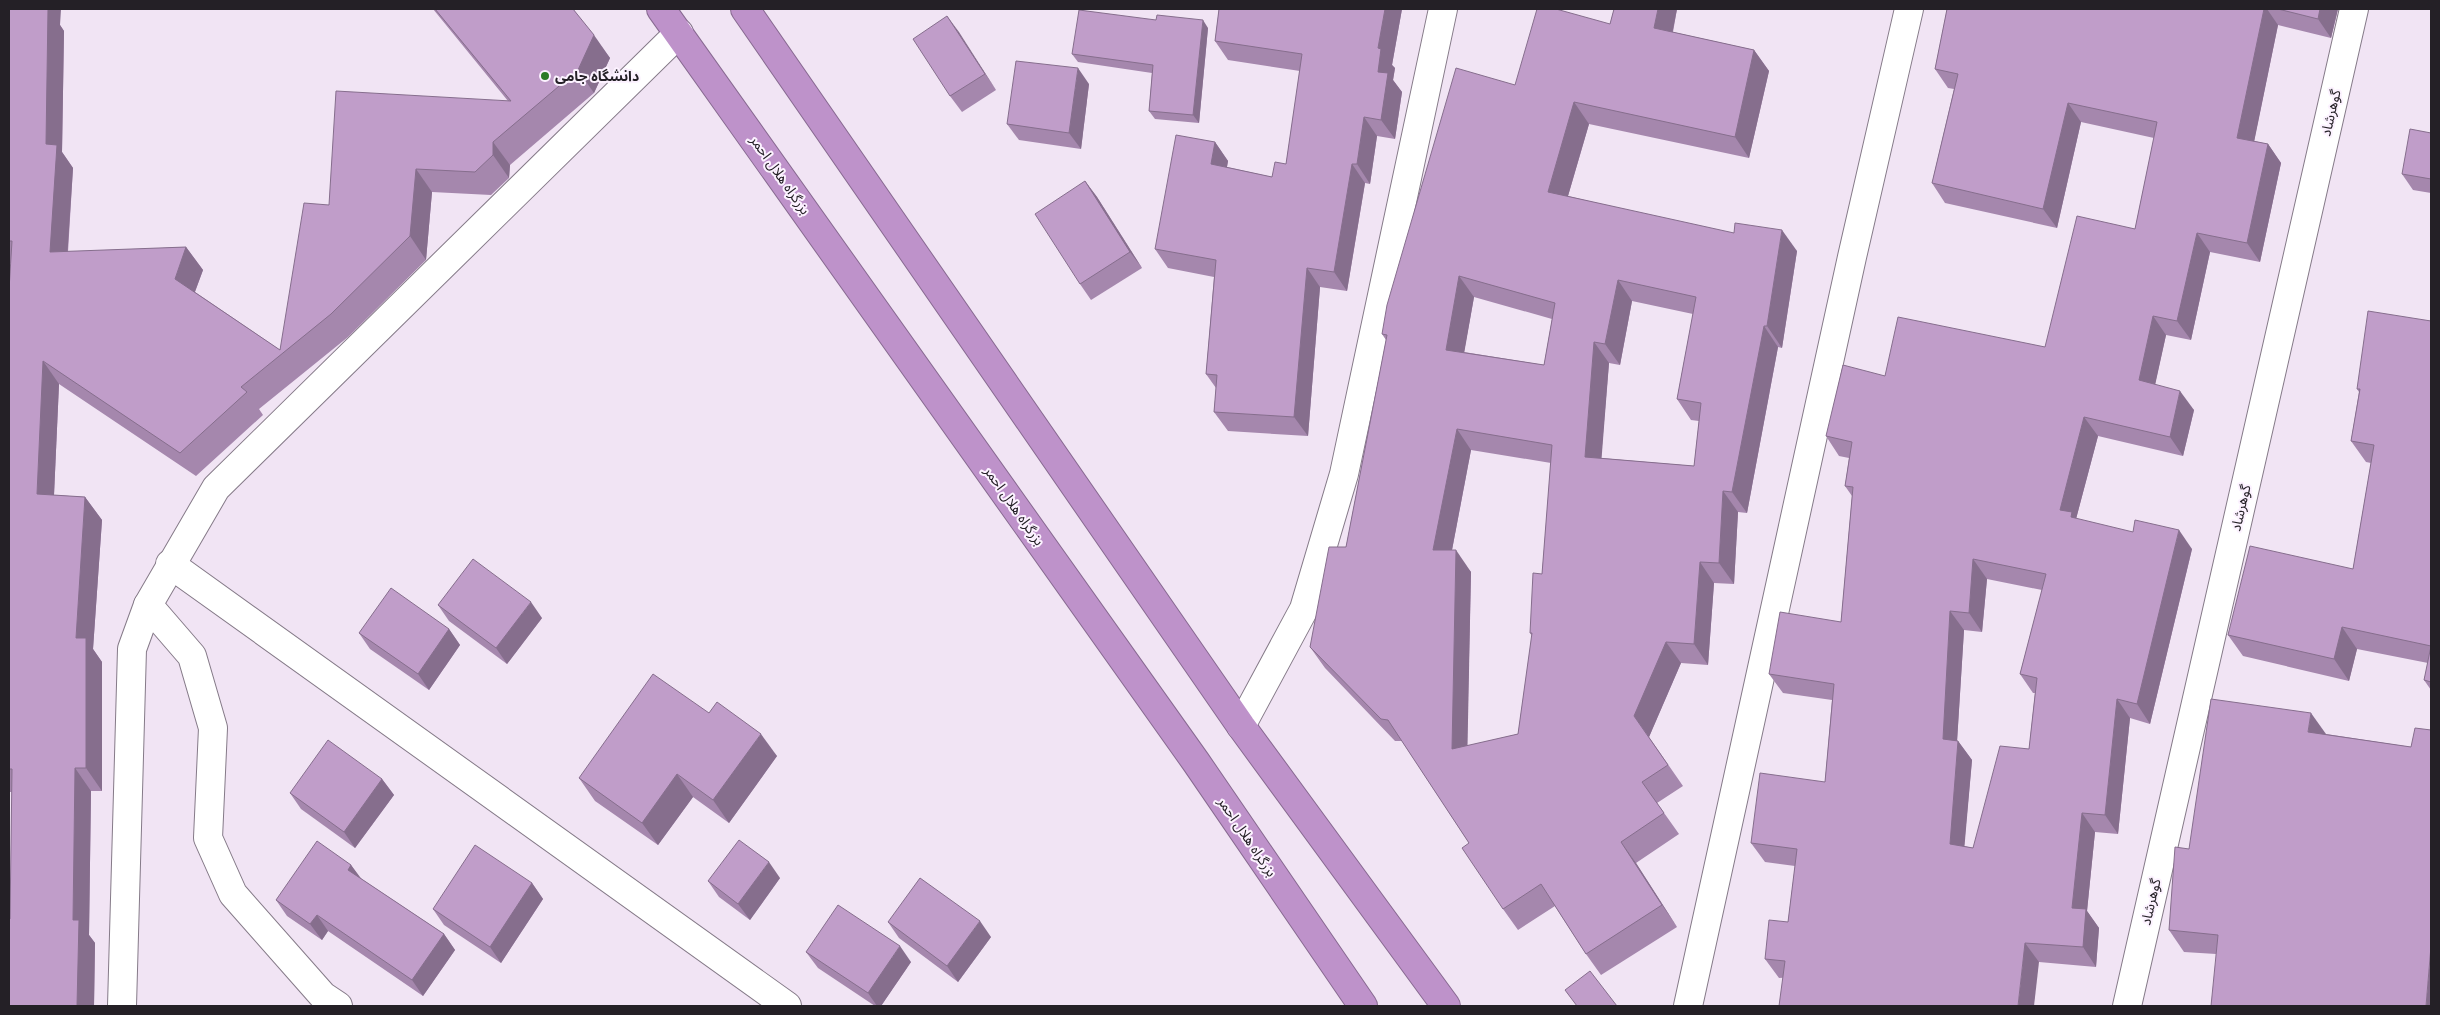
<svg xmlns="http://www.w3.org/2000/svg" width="2440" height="1015" viewBox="0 0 2440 1015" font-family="'Varela Round','Noto Sans Arabic',sans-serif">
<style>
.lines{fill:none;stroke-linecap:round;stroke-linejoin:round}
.minor-casing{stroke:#857a88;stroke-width:30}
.highway-casing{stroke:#886a91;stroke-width:30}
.minor{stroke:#fff;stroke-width:28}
.highway{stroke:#be92ca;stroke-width:28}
.wall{fill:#a587ad;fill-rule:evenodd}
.shaded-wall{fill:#866e8d}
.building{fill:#c09dc9;stroke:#866e8d;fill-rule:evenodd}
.poi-dot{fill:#2b7b26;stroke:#fcf2ff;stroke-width:2}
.labels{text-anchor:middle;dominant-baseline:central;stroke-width:4;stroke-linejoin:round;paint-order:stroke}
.poi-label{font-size:14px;font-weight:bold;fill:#242026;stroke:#fcf2ff;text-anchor:start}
.street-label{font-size:14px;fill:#242026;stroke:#fcf2ff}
</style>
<rect width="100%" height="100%" fill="#f1e4f4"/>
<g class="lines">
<defs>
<g id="minor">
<path d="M 170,564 L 787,1006"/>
<path d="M 148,605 L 192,656 L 213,728 L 208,838 L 233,894 L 323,996 L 338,1006"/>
<path d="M 1241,726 L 1304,609 L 1344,474 L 1443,9"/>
<path d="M 122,1006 L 132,649 L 148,605 L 216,488 L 679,33"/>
<path d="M 1688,1006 L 1852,257 L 1909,9"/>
<path d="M 2127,1006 L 2354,9"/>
</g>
<g id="highway">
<path d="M 661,9 L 1196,762 L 1363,1006"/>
<path d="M 745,9 L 1241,726 L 1446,1006"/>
</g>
</defs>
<use href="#minor" class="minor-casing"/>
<use href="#highway" class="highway-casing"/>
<use href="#minor" class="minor"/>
<use href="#highway" class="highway"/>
</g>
<g class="wall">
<path d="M 9,9 L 60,25 L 64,31 L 62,152 L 73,168 L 68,252 L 186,247 L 203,270 L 195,292 L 280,350 L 329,205 L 508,101 L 433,9 L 573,9 L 610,58 L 594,93 L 510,165 L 509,178 L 491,195 L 432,192 L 426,260 L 348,337 L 259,409 L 263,415 L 196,476 L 59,384 L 54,495 L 85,497 L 102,520 L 93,649 L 102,662 L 102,791 L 91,791 L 89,935 L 95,943 L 94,1006 L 9,1006 L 12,792 L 9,792 L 9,290 L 11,263 L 9,263 Z"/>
<path d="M 1219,9 L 1402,9 L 1392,65 L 1395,68 L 1393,80 L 1402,92 L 1395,139 L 1377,136 L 1370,184 L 1365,183 L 1347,291 L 1320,287 L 1308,436 L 1228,431 L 1214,412 L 1216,388 L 1206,374 L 1214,277 L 1168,268 L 1155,249 L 1215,142 L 1228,161 L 1227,167 L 1272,177 L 1286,164 L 1300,71 L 1228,60 L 1215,41 Z"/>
<path d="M 1614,9 L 1677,9 L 1673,32 L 1754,50 L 1769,71 L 1749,158 L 1589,124 L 1568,196 L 1797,251 L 1782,348 L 1778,347 L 1747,513 L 1738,512 L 1734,584 L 1714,583 L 1708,665 L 1681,663 L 1649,737 L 1683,786 L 1657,803 L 1679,834 L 1636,863 L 1677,927 L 1601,975 L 1586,954 L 1555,906 L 1518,930 L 1503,909 L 1469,843 L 1402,741 L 1395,741 L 1325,668 L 1310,647 L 1346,547 L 1386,340 L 1382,334 L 1515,85 L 1610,24 ZM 1474,297 L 1552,319 L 1544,365 L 1464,352 ZM 1632,301 L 1693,314 L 1677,399 L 1691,420 L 1699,421 L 1694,466 L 1601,458 L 1609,363 L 1620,365 ZM 1471,450 L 1551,463 L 1542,574 L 1530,633 L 1532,636 L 1518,734 L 1467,746 L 1471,572 L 1452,550 Z"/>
<path d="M 1947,9 L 2338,9 L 2331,38 L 2278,25 L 2254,141 L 2268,144 L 2281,163 L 2260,262 L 2210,252 L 2191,340 L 2166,335 L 2155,384 L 2194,410 L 2183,456 L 2098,436 L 2076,519 L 2192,549 L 2150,724 L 2130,718 L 2118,834 L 2095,832 L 2087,911 L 2099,928 L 2096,967 L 2039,962 L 1779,978 L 1765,959 L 1788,922 L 1795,866 L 1765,862 L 1751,843 L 1825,782 L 1832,700 L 1783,693 L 1769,674 L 1841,622 L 1852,496 L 1845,486 L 1849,458 L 1839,456 L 1826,436 L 1885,376 L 2045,347 L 2135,229 L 2154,138 L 2081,122 L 2057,228 L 1945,203 L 1932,183 L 1954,89 L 1948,88 L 1935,69 ZM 1987,579 L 2042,590 L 2020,674 L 2033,693 L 2035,693 L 2029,749 L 1973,848 L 1964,846 L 1972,760 L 1958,741 L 1957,741 L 1964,630 L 1982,632 Z"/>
<path d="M 947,16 L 996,90 L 962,112 L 950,96 Z"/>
<path d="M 1156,20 L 1208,28 L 1199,123 L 1155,119 L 1149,111 L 1152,73 L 1078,62 L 1072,54 Z"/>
<path d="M 1089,84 L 1081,149 L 1019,140 L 1007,124 Z"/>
<path d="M 2431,133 L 2431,193 L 2413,190 L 2402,174 Z"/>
<path d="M 1085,181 L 1097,197 L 1142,268 L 1091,300 L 1080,284 Z"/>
<path d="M 2431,321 L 2431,690 L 2424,680 L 2428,663 L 2357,649 L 2349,681 L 2243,656 L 2228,635 L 2353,569 L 2371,463 L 2366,462 L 2351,441 L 2359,392 L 2357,389 Z"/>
<path d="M 438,605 L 542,618 L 507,664 L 449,621 Z"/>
<path d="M 449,629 L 460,645 L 429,690 L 370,649 L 359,633 Z"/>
<path d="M 709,713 L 777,756 L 729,823 L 693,797 L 658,845 L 595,801 L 579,778 Z"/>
<path d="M 2326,734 L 2411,747 L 2216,954 L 2184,952 L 2169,930 L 2189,849 Z"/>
<path d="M 382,779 L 394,795 L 355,848 L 301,809 L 290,793 Z"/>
<path d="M 351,865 L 360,878 L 444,934 L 455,950 L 423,996 L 328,931 L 322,940 L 287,916 L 276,900 Z"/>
<path d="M 780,878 L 750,920 L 719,897 L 708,881 Z"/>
<path d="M 532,883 L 543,899 L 501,963 L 444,925 L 433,909 Z"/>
<path d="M 888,922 L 991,937 L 958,982 L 899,938 Z"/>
<path d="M 806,952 L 911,962 L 881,1006 L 875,1006 L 818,968 Z"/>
</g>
<g class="shaded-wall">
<path d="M 44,9 L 61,9 L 60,25 L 64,31 L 62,152 L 73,168 L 66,275 L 50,252 L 46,144 Z"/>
<path d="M 1385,9 L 1402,9 L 1392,65 L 1395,68 L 1393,80 L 1402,92 L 1395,139 L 1381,120 L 1378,72 L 1378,48 Z"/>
<path d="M 1658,9 L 1677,9 L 1669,50 L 1654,28 Z"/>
<path d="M 2264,9 L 2267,9 L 2278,25 L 2251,157 L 2237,138 Z"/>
<path d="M 2320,9 L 2338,9 L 2331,38 L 2318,19 Z"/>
<path d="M 947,16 L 959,32 L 996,90 L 985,74 Z"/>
<path d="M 1203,20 L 1208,28 L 1199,123 L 1193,115 Z"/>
<path d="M 594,35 L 610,58 L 594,93 L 578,70 Z"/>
<path d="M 1754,50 L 1769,71 L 1749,158 L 1735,137 Z"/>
<path d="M 1078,68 L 1089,84 L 1081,149 L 1069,133 Z"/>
<path d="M 1574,102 L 1589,124 L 1563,213 L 1548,192 Z"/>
<path d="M 2068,103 L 2081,122 L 2057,228 L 2043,209 Z"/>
<path d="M 1364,117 L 1377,136 L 1370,184 L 1357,164 Z"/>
<path d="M 493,142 L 510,165 L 509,178 L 493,155 Z"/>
<path d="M 1215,142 L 1228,161 L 1224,183 L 1211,164 Z"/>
<path d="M 2268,144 L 2281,163 L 2260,262 L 2247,243 Z"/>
<path d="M 1352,164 L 1365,183 L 1347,291 L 1334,272 Z"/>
<path d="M 416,169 L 432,192 L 426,260 L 410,236 Z"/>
<path d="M 1085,181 L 1097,197 L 1142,268 L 1130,252 Z"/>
<path d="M 1782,230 L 1797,251 L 1782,348 L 1767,326 Z"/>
<path d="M 2197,233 L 2210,252 L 2191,340 L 2177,321 Z"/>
<path d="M 186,247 L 203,270 L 191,302 L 175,279 Z"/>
<path d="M 1307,268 L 1320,287 L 1308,436 L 1294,417 Z"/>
<path d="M 1459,276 L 1474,297 L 1461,371 L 1446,350 Z"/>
<path d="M 1618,280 L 1632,301 L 1620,365 L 1605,344 Z"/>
<path d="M 2153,316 L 2166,335 L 2152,399 L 2139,380 Z"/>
<path d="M 1764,326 L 1778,347 L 1747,513 L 1732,492 Z"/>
<path d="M 1594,342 L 1609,363 L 1600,478 L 1585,457 Z"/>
<path d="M 43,361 L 59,384 L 53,517 L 37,494 Z"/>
<path d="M 2180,391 L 2194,410 L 2183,456 L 2170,437 Z"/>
<path d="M 2084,417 L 2098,436 L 2076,519 L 2085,531 L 2060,510 Z"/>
<path d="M 1457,429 L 1471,450 L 1448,571 L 1433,550 Z"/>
<path d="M 1723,491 L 1738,512 L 1734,584 L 1719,563 Z"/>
<path d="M 85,497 L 102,520 L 93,649 L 102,662 L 102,791 L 86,768 L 76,638 Z"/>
<path d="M 2179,530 L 2192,549 L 2150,724 L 2137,704 Z"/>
<path d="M 1456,550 L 1471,572 L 1467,770 L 1452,749 Z"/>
<path d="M 1973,559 L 1987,579 L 1982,632 L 1969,613 Z"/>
<path d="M 1700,562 L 1714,583 L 1708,665 L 1694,644 Z"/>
<path d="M 531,602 L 542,618 L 507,664 L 496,648 Z"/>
<path d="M 1950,611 L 1964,630 L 1956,758 L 1943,739 Z"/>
<path d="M 2342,627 L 2357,649 L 2349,681 L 2334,659 Z"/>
<path d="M 449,629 L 460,645 L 429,690 L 418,674 Z"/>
<path d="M 1666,642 L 1681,663 L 1649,737 L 1634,716 Z"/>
<path d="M 2117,699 L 2130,718 L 2118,834 L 2105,815 Z"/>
<path d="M 2311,713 L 2326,734 L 2323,754 L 2308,732 Z"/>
<path d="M 761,734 L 777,756 L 729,823 L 713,800 Z"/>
<path d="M 1958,741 L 1972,760 L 1963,863 L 1950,844 Z"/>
<path d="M 75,768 L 91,791 L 89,935 L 95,943 L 94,1006 L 77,1006 L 73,920 Z"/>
<path d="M 677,774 L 693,797 L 658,845 L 642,823 Z"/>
<path d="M 382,779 L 394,795 L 355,848 L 344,832 Z"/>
<path d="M 2082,813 L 2095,832 L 2087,911 L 2099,928 L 2096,967 L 2083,947 L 2072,908 Z"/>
<path d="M 1621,842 L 1636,863 L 1677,927 L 1662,905 Z"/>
<path d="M 769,862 L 780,878 L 750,920 L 738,904 Z"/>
<path d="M 351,865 L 363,881 L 348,870 Z"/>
<path d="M 532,883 L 543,899 L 501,963 L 490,947 Z"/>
<path d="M 317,915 L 328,931 L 322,940 L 310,924 Z"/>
<path d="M 980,921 L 991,937 L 958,982 L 947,966 Z"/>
<path d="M 444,934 L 455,950 L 423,996 L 412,980 Z"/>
<path d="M 2025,943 L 2039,962 L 2034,1006 L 2018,1006 Z"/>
<path d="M 900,946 L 911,962 L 881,1006 L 877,1006 L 868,993 Z"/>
<path d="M 2431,946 L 2431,1006 L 2426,1006 Z"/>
</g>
<g class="building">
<path d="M 9,9 L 48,9 L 46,144 L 57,145 L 50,252 L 186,247 L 175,279 L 280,350 L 304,203 L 329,205 L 336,91 L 511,101 L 435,9 L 573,9 L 594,35 L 578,70 L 493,142 L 493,155 L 475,172 L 416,169 L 410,236 L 331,314 L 241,387 L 247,392 L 180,453 L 43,361 L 37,494 L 85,497 L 76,638 L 86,638 L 86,768 L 75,768 L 73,920 L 79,920 L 77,1006 L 9,1006 L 9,919 L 10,919 L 12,769 L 9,769 L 9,290 L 12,241 L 9,241 Z"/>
<path d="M 1219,9 L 1385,9 L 1378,48 L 1381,49 L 1378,72 L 1388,73 L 1381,120 L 1364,117 L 1357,164 L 1352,164 L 1334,272 L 1307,268 L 1294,417 L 1214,412 L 1217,375 L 1206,374 L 1216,260 L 1155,249 L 1176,135 L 1215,142 L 1211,164 L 1272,177 L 1275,162 L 1286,164 L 1302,54 L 1215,41 Z"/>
<path d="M 1537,9 L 1556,9 L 1610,24 L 1614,9 L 1658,9 L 1654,28 L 1754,50 L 1735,137 L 1574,102 L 1548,192 L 1734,233 L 1735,223 L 1782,230 L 1767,326 L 1764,326 L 1732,492 L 1723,491 L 1719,563 L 1700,562 L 1694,644 L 1666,642 L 1634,716 L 1668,765 L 1642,782 L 1664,813 L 1621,842 L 1662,905 L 1586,954 L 1541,884 L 1503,909 L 1462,848 L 1469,843 L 1388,720 L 1381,719 L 1310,647 L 1329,547 L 1346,547 L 1387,335 L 1382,334 L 1387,305 L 1456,68 L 1515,85 ZM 1459,276 L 1555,303 L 1544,365 L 1446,350 ZM 1618,280 L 1696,297 L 1677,399 L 1701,403 L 1694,466 L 1585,457 L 1594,342 L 1605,344 ZM 1457,429 L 1552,445 L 1542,574 L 1533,573 L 1530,633 L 1532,633 L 1518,734 L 1452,749 L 1456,550 L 1433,550 Z"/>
<path d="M 1947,9 L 2264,9 L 2237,138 L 2268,144 L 2247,243 L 2197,233 L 2177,321 L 2153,316 L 2139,380 L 2180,391 L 2170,437 L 2084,417 L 2060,510 L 2072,512 L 2071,517 L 2133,532 L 2135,520 L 2179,530 L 2137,704 L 2117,699 L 2105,815 L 2082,813 L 2072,908 L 2086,909 L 2083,947 L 2025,943 L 2018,1006 L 1779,1006 L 1785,961 L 1765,959 L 1769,920 L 1788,922 L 1797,849 L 1751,843 L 1760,773 L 1825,782 L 1834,684 L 1769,674 L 1780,612 L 1841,622 L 1853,487 L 1845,486 L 1852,442 L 1826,436 L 1843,365 L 1885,376 L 1898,317 L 2045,347 L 2077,216 L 2135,229 L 2157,122 L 2068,103 L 2043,209 L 1932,183 L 1958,74 L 1935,69 ZM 1973,559 L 2046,574 L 2020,674 L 2037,678 L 2029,749 L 2000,746 L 1973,848 L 1950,844 L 1958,741 L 1943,739 L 1950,611 L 1969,613 Z"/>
<path d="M 2278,9 L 2320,9 L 2318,19 Z"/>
<path d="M 1079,10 L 1156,20 L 1157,15 L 1203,20 L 1193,115 L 1149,111 L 1153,65 L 1072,54 Z"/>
<path d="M 947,16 L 985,74 L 950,96 L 913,39 Z"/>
<path d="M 1016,61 L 1078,68 L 1069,133 L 1007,124 Z"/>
<path d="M 2410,129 L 2431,133 L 2431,179 L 2402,174 Z"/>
<path d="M 1085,181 L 1130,252 L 1080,284 L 1035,214 Z"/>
<path d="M 2368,311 L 2431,321 L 2431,682 L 2424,680 L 2431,646 L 2342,627 L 2334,659 L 2228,635 L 2250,546 L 2353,569 L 2374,445 L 2351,441 L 2360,389 L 2357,389 Z"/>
<path d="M 473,559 L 531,602 L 496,648 L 438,605 Z"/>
<path d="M 391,588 L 449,629 L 418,674 L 359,633 Z"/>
<path d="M 653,674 L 709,713 L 717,702 L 761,734 L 713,800 L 677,774 L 642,823 L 579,778 Z"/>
<path d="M 2211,699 L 2311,713 L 2308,732 L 2411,747 L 2415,728 L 2431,730 L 2431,946 L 2426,1006 L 2211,1006 L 2218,935 L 2169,930 L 2175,847 L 2189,849 Z"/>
<path d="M 328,740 L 382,779 L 344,832 L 290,793 Z"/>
<path d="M 739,840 L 769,862 L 738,904 L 708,881 Z"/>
<path d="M 317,841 L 351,865 L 348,870 L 444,934 L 412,980 L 317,915 L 310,924 L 276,900 Z"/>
<path d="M 475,845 L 532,883 L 490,947 L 433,909 Z"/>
<path d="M 920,878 L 980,921 L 947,966 L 888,922 Z"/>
<path d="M 838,905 L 900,946 L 868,993 L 806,952 Z"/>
<path d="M 1590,971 L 1617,1006 L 1577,1006 L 1565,990 Z"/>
</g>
<circle class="poi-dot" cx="545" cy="76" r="5"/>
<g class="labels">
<g class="poi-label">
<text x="555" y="76">دانشگاه جامی</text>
</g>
<g class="street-label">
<text transform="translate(2331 113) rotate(-77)">گوهرشاد</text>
<text transform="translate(780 175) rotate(55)">بزرگراه هلال احمر</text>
<text transform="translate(1014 506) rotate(55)">بزرگراه هلال احمر</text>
<text transform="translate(2241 508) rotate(-77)">گوهرشاد</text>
<text transform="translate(1247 837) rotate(56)">بزرگراه هلال احمر</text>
<text transform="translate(2151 902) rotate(-77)">گوهرشاد</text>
</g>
</g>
<rect width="2440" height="1015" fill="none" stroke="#242026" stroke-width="20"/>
</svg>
